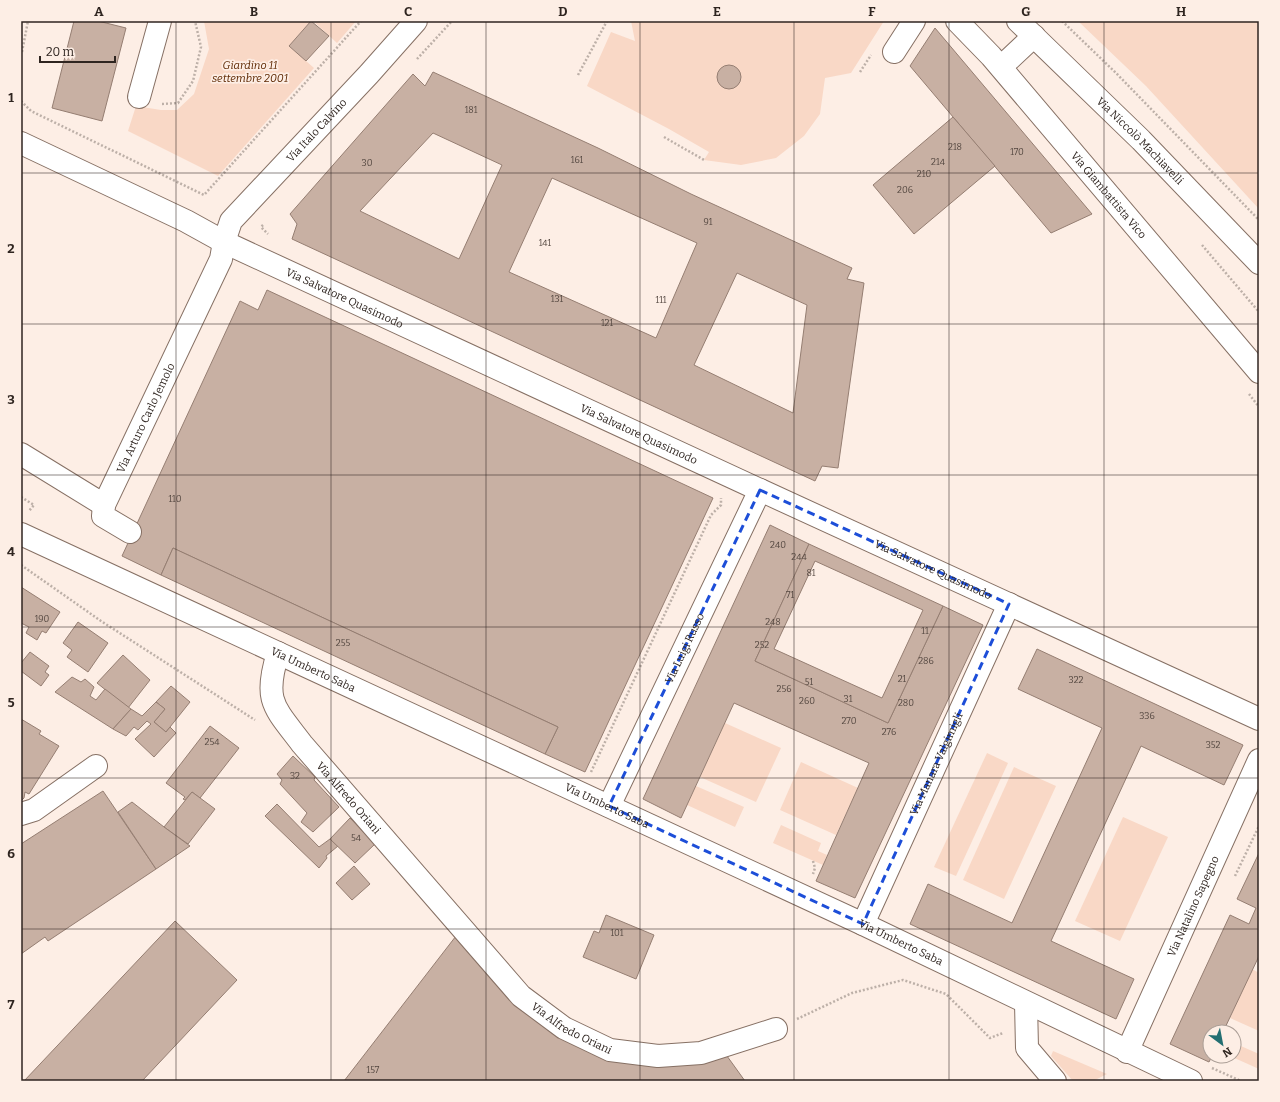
<svg xmlns="http://www.w3.org/2000/svg" width="1280" height="1102" viewBox="0 0 1280 1102" font-family="Bitter,serif">
<style>
.green{fill:#f9d8c6}
.building{fill:#c8b0a3;stroke:#957e72;fill-rule:evenodd}
.lines{fill:none;stroke-linecap:round;stroke-linejoin:round}
.minor-casing{stroke:#867064;stroke-width:24}
.path{stroke:#bdb0a8;stroke-width:2.5;stroke-dasharray:2 2;stroke-linecap:butt}
.minor{stroke:#fff;stroke-width:22}
.marked{fill:none;stroke:#1d4ed8;stroke-width:3;stroke-dasharray:8 5;stroke-linejoin:round}
.grid{fill:none;stroke:#2f2520;stroke-width:1;stroke-opacity:0.55}
.labels{text-anchor:middle;dominant-baseline:central;stroke-width:3.5;stroke-linejoin:round;paint-order:stroke}
.number-label{font-size:9px;fill:#554841}
.park-label{font-size:11px;font-style:italic;fill:#5d2700;stroke:#fdeee5}
.street-label{font-size:11px;fill:#2f2520;stroke:#fdeee5}
.neatline{fill:none;stroke:#2f2520;stroke-width:1.5}
.grid-label{font-size:13px;text-anchor:middle;font-weight:bold;fill:#2f2520}
</style>
<rect width="100%" height="100%" fill="#fdeee5"/>
<g class="green">
<path d="M 204,21 L 311,21 L 289,46 L 314,68 L 218,176 L 128,131 L 136,106 L 161,110 L 177,110 L 194,94 L 209,49 Z"/>
<path d="M 313,21 L 356,21 L 337,43 Z"/>
<path d="M 631,21 L 884,21 L 851,73 L 825,78 L 820,114 L 804,136 L 776,158 L 741,165 L 704,160 L 709,152 L 669,129 L 587,86 L 611,32 L 635,41 Z"/>
<path d="M 1078,21 L 1259,21 L 1259,209 L 1146,86 Z"/>
<path d="M 725,723 L 781,748 L 756,802 L 700,777 Z"/>
<path d="M 987,753 L 1008,763 L 956,876 L 934,867 Z"/>
<path d="M 801,762 L 858,788 L 836,835 L 780,810 Z"/>
<path d="M 1014,767 L 1056,786 L 1004,899 L 963,880 Z"/>
<path d="M 696,786 L 744,807 L 735,827 L 687,805 Z"/>
<path d="M 1123,817 L 1168,837 L 1120,941 L 1075,921 Z"/>
<path d="M 781,825 L 821,843 L 818,851 L 827,855 L 823,865 L 773,843 Z"/>
<path d="M 1252,969 L 1259,973 L 1259,1031 L 1230,1018 Z"/>
<path d="M 1234,1043 L 1259,1054 L 1259,1069 L 1230,1056 L 1234,1056 Z"/>
<path d="M 1053,1051 L 1107,1074 L 1093,1081 L 1073,1081 L 1051,1056 Z"/>
</g>
<g class="building">
<path d="M 74,21 L 98,21 L 126,28 L 102,121 L 52,108 Z"/>
<path d="M 311,21 L 329,36 L 306,61 L 289,46 Z"/>
<path d="M 935,28 L 1092,214 L 1051,233 L 910,66 Z"/>
<circle cx="729" cy="77" r="12"/>
<path d="M 433,72 L 598,148 L 691,194 L 852,268 L 847,279 L 864,283 L 838,468 L 822,466 L 815,481 L 292,239 L 297,224 L 290,214 L 413,74 L 425,86 ZM 433,133 L 502,165 L 459,259 L 360,211 ZM 552,178 L 697,243 L 656,338 L 509,272 ZM 737,273 L 807,305 L 793,413 L 694,365 Z"/>
<path d="M 953,117 L 995,166 L 914,234 L 873,185 Z"/>
<path d="M 267,290 L 713,498 L 585,772 L 545,754 L 558,727 L 173,548 L 161,575 L 122,556 L 240,301 L 258,310 Z"/>
<path d="M 770,525 L 809,544 L 755,661 L 888,723 L 943,606 L 983,625 L 855,898 L 816,881 L 869,763 L 734,703 L 681,818 L 643,799 Z"/>
<path d="M 809,544 L 943,606 L 888,723 L 755,661 ZM 815,561 L 923,610 L 882,698 L 774,649 Z"/>
<path d="M 173,548 L 558,727 L 545,754 L 161,575 Z"/>
<path d="M 21,587 L 60,612 L 46,633 L 42,631 L 37,640 L 26,633 L 29,627 L 21,623 Z"/>
<path d="M 78,622 L 108,643 L 88,672 L 67,657 L 72,650 L 63,643 Z"/>
<path d="M 1037,649 L 1243,745 L 1224,785 L 1141,746 L 1051,941 L 1134,979 L 1116,1019 L 910,924 L 928,884 L 1012,923 L 1102,728 L 1018,689 Z"/>
<path d="M 30,652 L 49,666 L 45,672 L 49,675 L 41,686 L 21,671 L 21,663 Z"/>
<path d="M 123,655 L 150,680 L 128,708 L 97,683 Z"/>
<path d="M 72,677 L 81,682 L 85,679 L 94,687 L 90,696 L 96,700 L 105,689 L 131,709 L 113,729 L 55,692 Z"/>
<path d="M 171,686 L 190,702 L 166,732 L 154,722 L 165,709 L 156,702 Z"/>
<path d="M 156,702 L 165,709 L 154,722 L 166,732 L 170,727 L 176,733 L 154,757 L 135,739 L 151,724 L 147,721 L 138,730 L 134,727 L 126,736 L 113,729 L 131,709 L 142,716 Z"/>
<path d="M 21,719 L 41,731 L 39,734 L 59,746 L 29,794 L 25,792 L 24,798 L 21,801 Z"/>
<path d="M 210,726 L 239,748 L 200,798 L 192,792 L 185,800 L 183,799 L 185,797 L 166,783 Z"/>
<path d="M 293,756 L 315,777 L 314,780 L 339,807 L 313,832 L 301,822 L 307,813 L 280,784 L 282,780 L 277,774 Z"/>
<path d="M 103,791 L 156,869 L 48,941 L 45,937 L 21,954 L 21,844 Z"/>
<path d="M 192,792 L 215,809 L 188,844 L 164,827 Z"/>
<path d="M 132,802 L 164,827 L 190,846 L 156,869 L 118,812 Z"/>
<path d="M 277,804 L 319,847 L 330,839 L 338,846 L 326,856 L 327,858 L 319,868 L 265,816 Z"/>
<path d="M 350,818 L 375,844 L 355,863 L 330,839 Z"/>
<path d="M 1259,853 L 1259,956 L 1223,1032 L 1210,1032 L 1210,1056 L 1212,1056 L 1209,1062 L 1170,1044 L 1230,915 L 1249,924 L 1256,908 L 1237,899 Z"/>
<path d="M 354,866 L 370,884 L 352,900 L 336,883 Z"/>
<path d="M 606,915 L 654,935 L 636,979 L 583,957 L 594,931 L 599,933 Z"/>
<path d="M 175,921 L 237,980 L 142,1081 L 24,1081 Z"/>
<path d="M 456,936 L 571,1043 L 727,1056 L 745,1081 L 344,1081 Z"/>
</g>
<g class="lines">
<defs>
<g id="minor">
<path id="s1" d="M 957,21 L 991,56 L 1259,372"/>
<path id="s2" d="M 1018,21 L 1141,140 L 1259,263"/>
<path d="M 894,52 L 914,21"/>
<path d="M 1001,67 L 1034,36"/>
<path d="M 139,97 L 160,21"/>
<path id="s3" d="M 21,143 L 186,221 L 224,242 L 760,490 L 1259,719"/>
<path id="s4" d="M 21,454 L 104,505 L 221,259 L 224,242 L 231,221 L 369,74 L 416,21"/>
<path d="M 104,505 L 103,516 L 130,532"/>
<path id="s5" d="M 21,534 L 863,924 L 1191,1081"/>
<path id="s6" d="M 278,653 C 263,701 274,707 302,744 L 521,996 L 564,1028 L 610,1050 L 658,1056 L 701,1053 L 776,1029"/>
<path id="s7" d="M 609,806 L 760,490"/>
<path d="M 21,814 L 34,810 L 96,766"/>
<path id="s8" d="M 863,924 L 1009,604"/>
<path d="M 1026,1003 L 1027,1048 L 1055,1081"/>
<path id="s9" d="M 1127,1052 L 1259,760"/>
</g>
</defs>
<use href="#minor" class="minor-casing"/>
<g class="path">
<path d="M 1062,21 L 1116,73 L 1259,220"/>
<path d="M 22,52 L 28,21"/>
<path d="M 417,59 L 452,21"/>
<path d="M 860,72 L 871,55"/>
<path d="M 578,75 L 607,21"/>
<path d="M 21,101 L 31,111 L 204,195 L 361,21"/>
<path d="M 162,104 L 178,103 L 193,81 L 201,47 L 195,21"/>
<path d="M 664,137 L 704,160"/>
<path d="M 263,225 L 261,227 L 268,234"/>
<path d="M 1202,245 L 1259,312"/>
<path d="M 1249,394 L 1259,407"/>
<path d="M 21,497 L 34,505 L 29,511"/>
<path d="M 21,565 L 101,621 L 255,720"/>
<path d="M 591,772 L 711,515 L 721,505 L 721,498"/>
<path d="M 813,861 L 815,868 L 813,874"/>
<path d="M 1235,876 L 1259,826"/>
<path d="M 797,1019 L 852,993 L 903,980 L 946,994 L 990,1038 L 1003,1033"/>
<path d="M 1212,1068 L 1241,1081"/>
</g>
<use href="#minor" class="minor"/>
</g>
<path class="marked" d="M 760,490 L 1009,604 L 863,924 L 609,806 Z"/>
<path class="grid" d="M 176,21 L 176,1081M 331,21 L 331,1081M 486,21 L 486,1081M 640,21 L 640,1081M 794,21 L 794,1081M 949,21 L 949,1081M 1104,21 L 1104,1081M 21,173 L 1259,173M 21,324 L 1259,324M 21,475 L 1259,475M 21,627 L 1259,627M 21,778 L 1259,778M 21,929 L 1259,929"/>
<g class="labels">
<g class="number-label">
<text x="471" y="110">181</text>
<text x="955" y="147">218</text>
<text x="1017" y="152">170</text>
<text x="577" y="160">161</text>
<text x="938" y="162">214</text>
<text x="367" y="163">30</text>
<text x="924" y="174">210</text>
<text x="905" y="190">206</text>
<text x="708" y="222">91</text>
<text x="545" y="243">141</text>
<text x="557" y="299">131</text>
<text x="661" y="300">111</text>
<text x="607" y="323">121</text>
<text x="175" y="499">110</text>
<text x="778" y="545">240</text>
<text x="799" y="557">244</text>
<text x="811" y="573">81</text>
<text x="790" y="595">71</text>
<text x="42" y="619">190</text>
<text x="773" y="622">248</text>
<text x="925" y="631">11</text>
<text x="343" y="643">255</text>
<text x="762" y="645">252</text>
<text x="926" y="661">286</text>
<text x="902" y="679">21</text>
<text x="1076" y="680">322</text>
<text x="809" y="682">51</text>
<text x="784" y="689">256</text>
<text x="848" y="699">31</text>
<text x="807" y="701">260</text>
<text x="906" y="703">280</text>
<text x="1147" y="716">336</text>
<text x="849" y="721">270</text>
<text x="889" y="732">276</text>
<text x="212" y="742">254</text>
<text x="1213" y="745">352</text>
<text x="295" y="776">32</text>
<text x="356" y="838">54</text>
<text x="617" y="933">101</text>
<text x="373" y="1070">157</text>
</g>
<g class="park-label">
<text x="250" y="65">Giardino 11<tspan x="250" dy="13">settembre 2001</tspan></text>
</g>
<g class="street-label">
<text stroke="none"><textPath href="#s4" startOffset="534">Via Italo Calvino</textPath></text>
<text stroke="none"><textPath href="#s2" startOffset="171">Via Niccolò Machiavelli</textPath></text>
<text stroke="none"><textPath href="#s1" startOffset="231">Via Giambattista Vico</textPath></text>
<text stroke="none"><textPath href="#s3" startOffset="359">Via Salvatore Quasimodo</textPath></text>
<text stroke="none"><textPath href="#s4" startOffset="194">Via Arturo Carlo Jemolo</textPath></text>
<text stroke="none"><textPath href="#s3" startOffset="683">Via Salvatore Quasimodo</textPath></text>
<text stroke="none"><textPath href="#s3" startOffset="1007">Via Salvatore Quasimodo</textPath></text>
<text stroke="none"><textPath href="#s7" startOffset="175">Via Luigi Russo</textPath></text>
<text stroke="none"><textPath href="#s5" startOffset="322">Via Umberto Saba</textPath></text>
<text stroke="none"><textPath href="#s8" startOffset="176">Via Manara Valgimigli</textPath></text>
<text stroke="none"><textPath href="#s6" startOffset="172">Via Alfredo Oriani</textPath></text>
<text stroke="none"><textPath href="#s5" startOffset="646">Via Umberto Saba</textPath></text>
<text stroke="none"><textPath href="#s9" startOffset="160">Via Natalino Sapegno</textPath></text>
<text stroke="none"><textPath href="#s5" startOffset="970">Via Umberto Saba</textPath></text>
<text stroke="none"><textPath href="#s6" startOffset="495">Via Alfredo Oriani</textPath></text>
</g>
</g>
<rect width="1280" height="1102" fill="none" stroke="#fdeee5" stroke-width="44"/>
<g transform="translate(1222 1044) rotate(148)"><circle r="19" fill="#fdeee5" stroke="#ab9e96"/>
<path d="M0-3L7 15L0 10L-7 15Z" fill="#246f72"/>
<text y="-6" font-size="11" font-weight="bold" text-anchor="middle" fill="#2f2520">N</text>
</g>
<path d="M40 56v6h75v-6" fill="none" stroke="#2f2520" stroke-width="2"/>
<text x="46" y="56" font-size="12" fill="#2f2520" stroke="#fdeee5" stroke-width="3" paint-order="stroke">20 m</text>
<rect x="22" y="22" width="1236" height="1058" class="neatline"/>
<g class="grid-label">
<text x="99" y="16">A</text>
<text x="254" y="16">B</text>
<text x="408" y="16">C</text>
<text x="563" y="16">D</text>
<text x="717" y="16">E</text>
<text x="872" y="16">F</text>
<text x="1026" y="16">G</text>
<text x="1181" y="16">H</text>
<text x="11" y="102">1</text>
<text x="11" y="253">2</text>
<text x="11" y="404">3</text>
<text x="11" y="556">4</text>
<text x="11" y="707">5</text>
<text x="11" y="858">6</text>
<text x="11" y="1009">7</text>
</g>
</svg>
